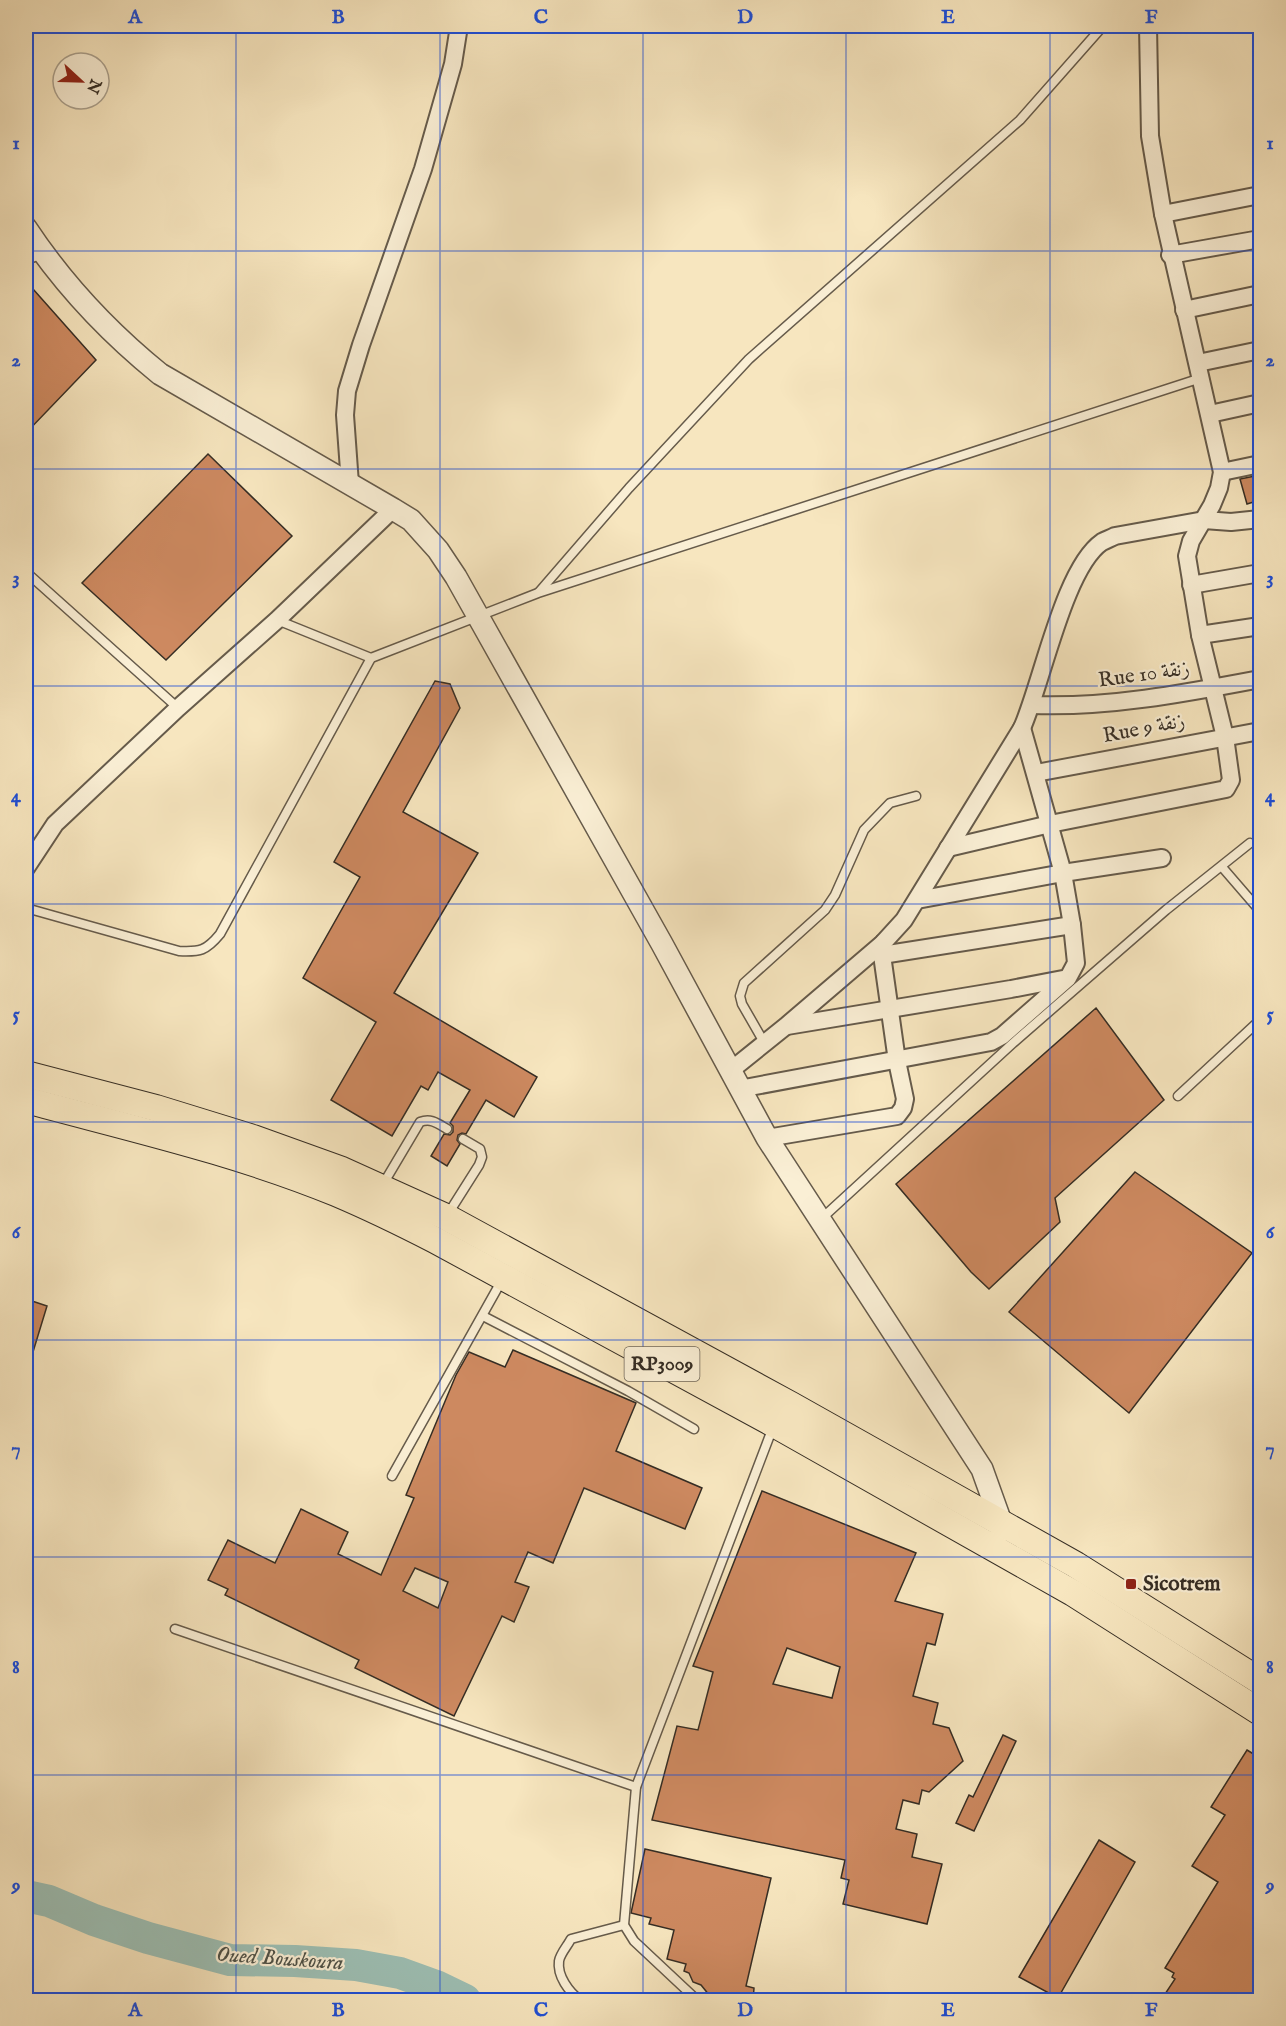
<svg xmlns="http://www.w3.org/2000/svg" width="1286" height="2026" viewBox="0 0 1286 2026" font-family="'IM FELL English',Amiri,serif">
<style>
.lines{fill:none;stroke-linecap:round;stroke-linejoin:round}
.river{stroke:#9dbfb4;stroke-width:32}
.building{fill:#cd8960;stroke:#352d24;stroke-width:1.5;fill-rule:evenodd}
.service-casing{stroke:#665b4b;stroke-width:11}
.minor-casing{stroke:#665b4b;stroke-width:20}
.tertiary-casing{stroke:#665b4b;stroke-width:24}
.primary-casing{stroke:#352d24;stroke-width:28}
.service{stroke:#faefd5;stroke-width:8}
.minor{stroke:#faefd5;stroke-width:16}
.tertiary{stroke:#faefd5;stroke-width:21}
.primary{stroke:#f7e6bf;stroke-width:26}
.grid{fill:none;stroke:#1d4ed8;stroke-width:1.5;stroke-opacity:0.55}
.poi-dot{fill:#8f2418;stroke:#faefd5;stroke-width:2}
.labels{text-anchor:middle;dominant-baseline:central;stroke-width:4.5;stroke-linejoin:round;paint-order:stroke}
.shield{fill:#faefd5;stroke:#706759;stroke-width:1.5}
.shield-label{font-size:20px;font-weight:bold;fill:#352d24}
.street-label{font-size:21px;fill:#352d24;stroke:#faefd5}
.poi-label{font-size:21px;font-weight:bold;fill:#352d24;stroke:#faefd5;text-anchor:start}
.water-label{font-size:22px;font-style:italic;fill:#4f5248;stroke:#faefd5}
.neatline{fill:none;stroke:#1d4ed8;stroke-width:2}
.grid-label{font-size:20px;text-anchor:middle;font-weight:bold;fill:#1d4ed8}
</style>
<rect width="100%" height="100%" fill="#f7e6bf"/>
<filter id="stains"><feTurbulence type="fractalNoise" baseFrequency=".00333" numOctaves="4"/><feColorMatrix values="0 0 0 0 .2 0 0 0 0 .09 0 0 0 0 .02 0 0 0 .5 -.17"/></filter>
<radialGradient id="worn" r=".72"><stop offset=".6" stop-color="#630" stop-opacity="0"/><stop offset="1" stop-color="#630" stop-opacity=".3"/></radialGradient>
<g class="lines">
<path class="river" d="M 26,1896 L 49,1901 L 94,1920 L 148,1938 L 230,1960 L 295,1961 L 356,1965 L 400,1973 L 436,1986 L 465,2000"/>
</g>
<g class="building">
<path d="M 33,289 L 96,360 L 26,433 L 26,296 Z"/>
<path d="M 208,454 L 292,536 L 166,660 L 82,583 Z"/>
<path d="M 1260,475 L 1260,500 L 1247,504 L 1240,479 Z"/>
<path d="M 435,681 L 450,684 L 460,708 L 403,812 L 478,853 L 394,993 L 537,1077 L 514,1117 L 486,1100 L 466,1134 L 462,1133 L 458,1135 L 457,1140 L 460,1144 L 447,1166 L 431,1156 L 444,1134 L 450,1135 L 453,1132 L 453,1126 L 450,1123 L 470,1090 L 438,1072 L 428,1090 L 421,1086 L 392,1136 L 331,1100 L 376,1022 L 303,978 L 360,877 L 334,862 Z"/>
<path d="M 1096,1008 L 1164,1100 L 1055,1198 L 1060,1222 L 989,1289 L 971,1272 L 896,1184 Z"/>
<path d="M 1135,1172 L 1252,1253 L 1129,1413 L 1009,1312 Z"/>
<path d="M 26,1299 L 47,1306 L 29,1365 L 26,1364 Z"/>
<path d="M 513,1350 L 636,1403 L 616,1451 L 702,1488 L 685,1529 L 584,1488 L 553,1563 L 528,1552 L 515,1582 L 529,1587 L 514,1622 L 502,1616 L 454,1716 L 355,1668 L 359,1660 L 225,1595 L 228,1589 L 208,1580 L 228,1540 L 275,1563 L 301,1509 L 348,1532 L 338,1554 L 381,1575 L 414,1498 L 406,1495 L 456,1375 L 469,1352 L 505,1367 ZM 415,1568 L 448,1582 L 438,1608 L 403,1591 Z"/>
<path d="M 762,1491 L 916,1553 L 895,1601 L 943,1614 L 935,1645 L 927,1643 L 913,1696 L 938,1703 L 933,1724 L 949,1728 L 963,1761 L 929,1792 L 922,1790 L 919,1804 L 903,1800 L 896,1829 L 917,1834 L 912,1857 L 942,1864 L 927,1924 L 843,1904 L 849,1880 L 841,1878 L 845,1860 L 652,1820 L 677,1726 L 698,1730 L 713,1672 L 693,1666 ZM 787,1648 L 840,1667 L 832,1698 L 773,1684 Z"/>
<path d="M 1003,1735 L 1016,1741 L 974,1831 L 956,1823 L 969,1795 L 973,1797 Z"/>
<path d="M 1247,1750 L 1260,1758 L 1260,2001 L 1175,2001 L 1165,1994 L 1175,1979 L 1172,1977 L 1174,1973 L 1165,1968 L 1218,1882 L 1192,1866 L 1225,1815 L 1211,1807 Z"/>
<path d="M 1099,1840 L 1135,1862 L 1058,1998 L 1019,1977 Z"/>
<path d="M 645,1849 L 771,1878 L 746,1986 L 754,1988 L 753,2001 L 714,2001 L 701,1985 L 693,1982 L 689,1973 L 684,1971 L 686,1964 L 667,1959 L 674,1930 L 649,1924 L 651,1918 L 631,1913 Z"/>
</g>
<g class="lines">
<defs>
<g id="service">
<path d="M 26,260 L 43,254"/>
<path d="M 26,572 L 178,708"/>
<path d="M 539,592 L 629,488 L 749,359 L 1020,120 L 1103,26"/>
<path d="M 277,620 L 371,658"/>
<path d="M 1222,867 L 1260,911"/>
<path d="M 26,908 L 179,951 C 200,952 206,951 220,934 L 371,658 L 538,593 L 1201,378"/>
<path d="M 26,1014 L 26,1015"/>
<path d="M 765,1044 L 742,1004 L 740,996 L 744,983 L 825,910 L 835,895 L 864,830 L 890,803 L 916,796"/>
<path d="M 1178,1096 L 1260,1020"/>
<path d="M 382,1186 L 420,1122 C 431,1118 437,1123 447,1129"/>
<path d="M 448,1214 L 479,1165 L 482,1157 L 480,1149 L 463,1139"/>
<path d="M 820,1220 L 1013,1043 L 1166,910 L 1250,843"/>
<path d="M 483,1316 L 628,1391 L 694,1429"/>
<path d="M 392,1476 L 502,1280"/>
<path d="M 175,1629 L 636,1787 L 773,1427"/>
<path d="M 636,1787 L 624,1925 L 634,1941 L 697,2000"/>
<path d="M 580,2000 C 569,1992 557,1976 559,1961 C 560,1954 568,1945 571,1939 L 624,1925"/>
</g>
<g id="minor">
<path d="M 1163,214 L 1260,195"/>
<path d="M 1170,255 L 1260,239"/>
<path d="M 1184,310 L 1260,294"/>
<path d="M 1198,363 L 1260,350"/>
<path d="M 1210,414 L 1260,403"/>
<path d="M 1222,472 L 1260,464"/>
<path d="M 350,484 L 345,415 L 347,391 L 361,345 L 423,169 L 453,64 L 459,26"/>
<path d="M 1191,585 L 1260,573"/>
<path d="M 1200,635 L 1260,626"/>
<path d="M 1032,705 C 1108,708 1186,693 1260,679"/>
<path d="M 1036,773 L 1260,731"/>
<path d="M 948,848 L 1050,824 L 1216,791 L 1226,789 L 1231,780 L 1225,737 L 1200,635 L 1187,556 L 1191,541 L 1212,505 L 1219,488 L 1222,472 L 1163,214 L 1150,136 L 1148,26"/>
<path d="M 26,868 L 55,824 L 178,708 L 277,620 L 393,509"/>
<path d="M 917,900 L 1063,873 L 1162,858"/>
<path d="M 882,955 L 1072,925"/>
<path d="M 787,1026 L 1011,989 L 1068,978 L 1076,963 L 1072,925 L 1063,873 L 1022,728"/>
<path d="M 730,1071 L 786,1026 L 883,943 L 904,920 L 1022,728 C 1042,683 1064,568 1102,542 C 1106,540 1111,538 1115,536 L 1204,520 L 1231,522 L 1260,519"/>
<path d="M 739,1089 L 991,1042 L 1002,1036 L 1067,979"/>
<path d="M 767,1138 L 897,1116 L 903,1108 L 905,1099 L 897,1061 L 882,955 L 883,943"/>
</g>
<path id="tertiary" d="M 26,228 C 63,284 107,331 160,374 L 393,509 L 411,520 L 438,550 L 456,577 L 662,944 L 767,1138 L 982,1469 L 1001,1522 L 1001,1531"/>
<g id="primary">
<path d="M 26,1074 L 156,1108 L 253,1138 L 342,1170 L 446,1217 L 791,1405 L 1076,1565 L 1260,1681"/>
<path d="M 26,1100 C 129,1128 236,1152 336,1193 C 369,1207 402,1223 435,1240 L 774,1424 L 1073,1593 L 1260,1712"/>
</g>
</defs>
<use href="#service" class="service-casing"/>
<use href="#minor" class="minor-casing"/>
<use href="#tertiary" class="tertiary-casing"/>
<use href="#primary" class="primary-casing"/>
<use href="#service" class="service"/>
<use href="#minor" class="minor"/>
<use href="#tertiary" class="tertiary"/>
<use href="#primary" class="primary"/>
</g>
<path class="grid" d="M 236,26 L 236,2000M 440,26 L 440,2000M 643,26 L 643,2000M 846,26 L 846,2000M 1050,26 L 1050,2000M 26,251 L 1260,251M 26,469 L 1260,469M 26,686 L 1260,686M 26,904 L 1260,904M 26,1122 L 1260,1122M 26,1340 L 1260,1340M 26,1557 L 1260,1557M 26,1775 L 1260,1775"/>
<rect class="poi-dot" x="1125" y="1578" width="12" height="12" rx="3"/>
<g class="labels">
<rect class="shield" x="624.5" y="1347" width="75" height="34" rx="4.5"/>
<g class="shield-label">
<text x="662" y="1364">RP3009</text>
</g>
<g class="street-label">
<text transform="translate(1144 675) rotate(-8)">Rue 10 زنقة</text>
<text transform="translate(1144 729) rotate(-11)">Rue 9 زنقة</text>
</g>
<g class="poi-label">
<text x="1143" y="1584">Sicotrem</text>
</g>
<g class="water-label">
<text transform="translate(280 1959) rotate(4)">Oued Bouskoura</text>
</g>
</g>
<rect width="1286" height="2026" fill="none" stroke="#f7e6bf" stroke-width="66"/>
<g transform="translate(81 81) rotate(112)"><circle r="28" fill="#faefd5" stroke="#aba18e" stroke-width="1.5"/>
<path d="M0-4.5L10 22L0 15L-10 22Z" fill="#8f2418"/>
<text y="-9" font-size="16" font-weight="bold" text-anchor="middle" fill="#352d24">N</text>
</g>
<rect x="33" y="33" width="1220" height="1960" class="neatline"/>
<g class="grid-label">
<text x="135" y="23">A</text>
<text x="338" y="23">B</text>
<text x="541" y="23">C</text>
<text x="745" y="23">D</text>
<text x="948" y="23">E</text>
<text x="1151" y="23">F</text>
<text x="16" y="149">1</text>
<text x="1270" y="149">1</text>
<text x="16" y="366">2</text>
<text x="1270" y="366">2</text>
<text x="16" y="584">3</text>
<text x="1270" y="584">3</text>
<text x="16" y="802">4</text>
<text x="1270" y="802">4</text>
<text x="16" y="1020">5</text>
<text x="1270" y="1020">5</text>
<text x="16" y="1238">6</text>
<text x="1270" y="1238">6</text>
<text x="16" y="1455">7</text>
<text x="1270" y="1455">7</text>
<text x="16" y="1673">8</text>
<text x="1270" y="1673">8</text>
<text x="16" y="1891">9</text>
<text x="1270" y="1891">9</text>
<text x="135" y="2016">A</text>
<text x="338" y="2016">B</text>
<text x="541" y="2016">C</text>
<text x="745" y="2016">D</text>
<text x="948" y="2016">E</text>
<text x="1151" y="2016">F</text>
</g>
<rect width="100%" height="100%" filter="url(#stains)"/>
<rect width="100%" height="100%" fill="url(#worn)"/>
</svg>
